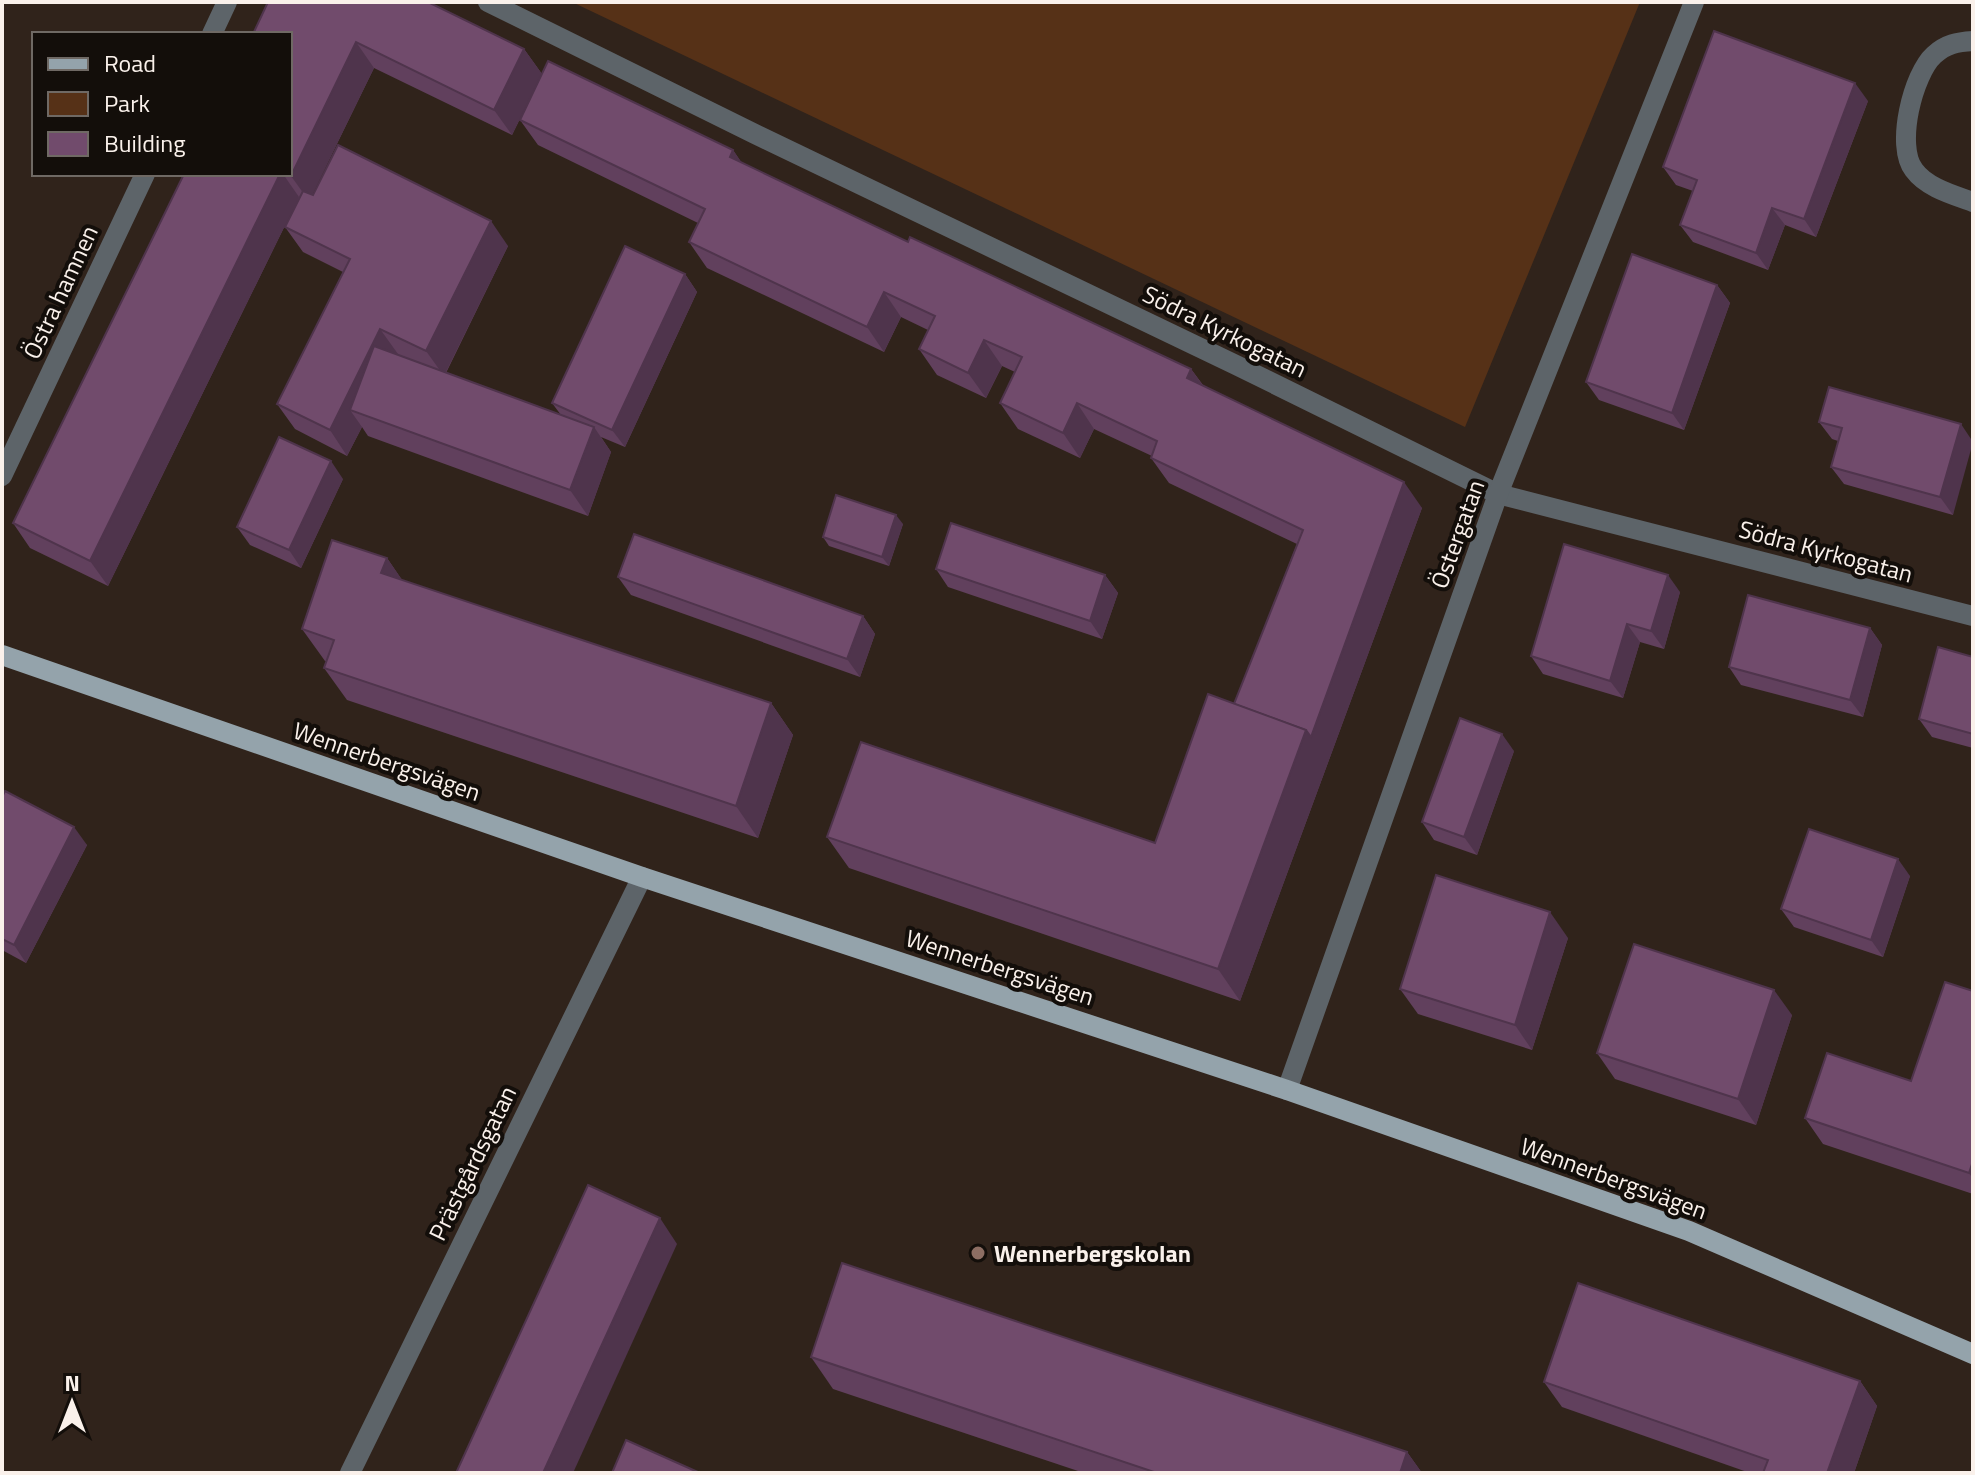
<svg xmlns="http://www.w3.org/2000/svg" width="1975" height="1475" viewBox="0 0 1975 1475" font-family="'Titillium Web',sans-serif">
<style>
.green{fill:#563117}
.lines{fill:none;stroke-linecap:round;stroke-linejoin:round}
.minor{stroke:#5d6469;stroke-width:20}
.major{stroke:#94a3ab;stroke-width:20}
.wall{fill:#61405d}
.shaded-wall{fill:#4f344c}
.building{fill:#714b6c;stroke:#4f344c;stroke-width:2}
.education-dot{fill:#8d6e63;stroke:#130e0a;stroke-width:3}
.labels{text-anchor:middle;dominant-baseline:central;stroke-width:8;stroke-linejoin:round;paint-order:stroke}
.street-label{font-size:24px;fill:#faf1eb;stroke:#130e0a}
.poi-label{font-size:24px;font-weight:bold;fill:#faf1eb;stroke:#130e0a;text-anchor:start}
</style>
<rect width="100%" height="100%" fill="#30231b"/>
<path class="green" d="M 572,2 L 1640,2 L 1465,427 Z"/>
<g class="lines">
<g class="minor">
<path d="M 488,2 L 755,134 L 1236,365 L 1498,494 L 1973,616"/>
<path d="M 212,34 L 227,2"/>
<path d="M 1973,41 C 1957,42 1946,44 1934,55 C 1913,74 1895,146 1914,170 C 1927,188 1954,195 1973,202"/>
<path d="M 2,476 L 145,174"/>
<path d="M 1287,1090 L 1498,494 L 1694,2"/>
<path d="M 350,1473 L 642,877"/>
</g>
<path class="major" d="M 2,655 L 642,877 L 1287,1090 L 1689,1231 L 1973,1354"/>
</g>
<g class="wall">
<path d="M 290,34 L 524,49 L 542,74 L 512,135 L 374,68 L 312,195 L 508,246 L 446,373 L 561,415 L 552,403 L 685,274 L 697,292 L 625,447 L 601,437 L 611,452 L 588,516 L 368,436 L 362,427 L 347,456 L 295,429 L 277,404 L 343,272 L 303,252 L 285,227 L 299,197 L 108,586 L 30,548 L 13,523 L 184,174 L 290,174 Z"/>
<path d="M 1868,101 L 1816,237 L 1785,225 L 1768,270 L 1693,242 L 1680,225 L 1693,191 L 1676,185 L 1663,167 Z"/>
<path d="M 520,120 L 733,150 L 741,162 L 908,242 L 1191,369 L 1203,385 L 1422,508 L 1240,1001 L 849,868 L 827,837 L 1155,843 L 1234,704 L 1297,544 L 1169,483 L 1151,458 L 1152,456 L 1094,429 L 1080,458 L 1018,429 L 1000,403 L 1015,372 L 1002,366 L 986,398 L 937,375 L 919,349 L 928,330 L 901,317 L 884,352 L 707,268 L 689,242 L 698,223 L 538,145 Z"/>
<path d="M 1717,285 L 1730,303 L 1684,430 L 1599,400 L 1586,382 Z"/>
<path d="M 1819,422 L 1961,424 L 1953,515 L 1844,484 L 1831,467 L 1838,441 L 1832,439 Z"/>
<path d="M 343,479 L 301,568 L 250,545 L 237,527 Z"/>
<path d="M 903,524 L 889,566 L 829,546 L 823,537 Z"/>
<path d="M 387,558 L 402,580 L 771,703 L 793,735 L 758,838 L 347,700 L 324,668 L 327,661 L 325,661 L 302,629 Z"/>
<path d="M 936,569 L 1105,575 L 1118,593 L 1102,639 L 948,587 Z"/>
<path d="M 618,577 L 863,616 L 875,634 L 860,677 L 631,595 Z"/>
<path d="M 1680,592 L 1664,649 L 1640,642 L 1623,698 L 1543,674 L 1531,656 Z"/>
<path d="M 1870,628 L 1882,645 L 1863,717 L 1741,685 L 1729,667 Z"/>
<path d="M 1973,657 L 1973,748 L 1932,737 L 1919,719 Z"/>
<path d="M 1514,751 L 1477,855 L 1434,840 L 1422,822 Z"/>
<path d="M 2,797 L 87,845 L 26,963 L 2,950 Z"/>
<path d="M 1910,876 L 1883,957 L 1794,927 L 1781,909 Z"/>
<path d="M 1568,938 L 1532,1050 L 1418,1014 L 1400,989 Z"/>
<path d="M 1973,991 L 1973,1194 L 1823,1144 L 1805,1118 L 1911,1081 Z"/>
<path d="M 1792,1015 L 1756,1125 L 1615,1079 L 1597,1053 Z"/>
<path d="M 811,1357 L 1407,1452 L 1422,1473 L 1084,1473 L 833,1389 Z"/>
<path d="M 1860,1381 L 1877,1406 L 1854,1473 L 1750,1473 L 1562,1407 L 1544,1382 Z"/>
</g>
<g class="shaded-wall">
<path d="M 356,42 L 374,68 L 309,201 L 291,176 Z"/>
<path d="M 524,49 L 542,74 L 512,135 L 494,110 Z"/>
<path d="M 1855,83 L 1868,101 L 1816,237 L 1804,219 Z"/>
<path d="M 733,150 L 751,176 L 730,157 Z"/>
<path d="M 280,174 L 283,174 L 299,197 L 108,586 L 90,561 Z"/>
<path d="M 1772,208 L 1785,225 L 1768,270 L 1756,253 Z"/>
<path d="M 491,221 L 508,246 L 444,376 L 426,351 Z"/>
<path d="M 685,274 L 697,292 L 625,447 L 612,430 Z"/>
<path d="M 1717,285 L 1730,303 L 1684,430 L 1672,413 Z"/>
<path d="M 884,292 L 901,317 L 884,352 L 867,327 Z"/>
<path d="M 380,329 L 398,354 L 367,416 L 350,410 L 362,427 L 347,456 L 330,430 Z"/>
<path d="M 984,340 L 1002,366 L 986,398 L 968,373 Z"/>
<path d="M 1191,369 L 1209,394 L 1187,378 Z"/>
<path d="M 1077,403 L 1094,429 L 1080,458 L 1063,433 Z"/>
<path d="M 1961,424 L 1973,442 L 1953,515 L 1940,497 Z"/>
<path d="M 594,427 L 611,452 L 588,516 L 570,490 Z"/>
<path d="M 331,461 L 343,479 L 301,568 L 289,550 Z"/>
<path d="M 1404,482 L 1422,508 L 1240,1001 L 1218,969 L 1306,730 Z"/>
<path d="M 896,515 L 903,524 L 889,566 L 882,557 Z"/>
<path d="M 387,558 L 409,590 L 381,573 Z"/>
<path d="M 1105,575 L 1118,593 L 1102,639 L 1090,621 Z"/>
<path d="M 1668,575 L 1680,592 L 1664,649 L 1651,631 Z"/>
<path d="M 863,616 L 875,634 L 860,677 L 847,659 Z"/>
<path d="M 1627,624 L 1640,642 L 1623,698 L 1610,681 Z"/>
<path d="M 1870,628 L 1882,645 L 1863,717 L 1850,700 Z"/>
<path d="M 771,703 L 793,735 L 758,838 L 736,806 Z"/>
<path d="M 1502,734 L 1514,751 L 1477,855 L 1464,837 Z"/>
<path d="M 74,827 L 87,845 L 26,963 L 14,945 Z"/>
<path d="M 1898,859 L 1910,876 L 1883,957 L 1871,940 Z"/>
<path d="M 1550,912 L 1568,938 L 1532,1050 L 1515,1025 Z"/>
<path d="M 1774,990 L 1792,1015 L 1756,1125 L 1738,1099 Z"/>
<path d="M 1973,1161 L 1973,1179 L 1969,1173 Z"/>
<path d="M 660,1218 L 677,1244 L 573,1473 L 543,1473 Z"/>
<path d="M 1860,1381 L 1877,1406 L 1854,1473 L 1827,1473 Z"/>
<path d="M 1407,1452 L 1422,1473 L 1400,1473 Z"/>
</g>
<g class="building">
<path d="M 268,2 L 428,2 L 524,49 L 494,110 L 356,42 L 291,176 L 287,174 L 290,174 L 290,34 L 253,34 Z"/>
<path d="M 1714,31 L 1855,83 L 1804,219 L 1772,208 L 1756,253 L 1680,225 L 1697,180 L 1663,167 Z"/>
<path d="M 548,61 L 733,150 L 730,157 L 908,242 L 910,237 L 1191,369 L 1187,378 L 1404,482 L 1311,737 L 1306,730 L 1234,704 L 1303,530 L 1151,458 L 1157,441 L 1077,403 L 1063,433 L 1000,403 L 1022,357 L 984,340 L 968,373 L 919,349 L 935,316 L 884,292 L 867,327 L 689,242 L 705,209 L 520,120 Z"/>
<path d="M 338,145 L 491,221 L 426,351 L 380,329 L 330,430 L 277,404 L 350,259 L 285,227 L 303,191 L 313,195 Z"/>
<path d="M 184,174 L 280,174 L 90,561 L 13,523 Z"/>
<path d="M 625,246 L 685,274 L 612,430 L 552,403 Z"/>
<path d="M 1632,254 L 1717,285 L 1672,413 L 1586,382 Z"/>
<path d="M 374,346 L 594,427 L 570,490 L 350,410 Z"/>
<path d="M 1829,387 L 1961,424 L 1940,497 L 1831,467 L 1842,428 L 1819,422 Z"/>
<path d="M 279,437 L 331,461 L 289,550 L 237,527 Z"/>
<path d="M 836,495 L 896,515 L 882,557 L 823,537 Z"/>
<path d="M 951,523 L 1105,575 L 1090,621 L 936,569 Z"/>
<path d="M 634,534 L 863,616 L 847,659 L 618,577 Z"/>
<path d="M 332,540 L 387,558 L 381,573 L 771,703 L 736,806 L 324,668 L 334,640 L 302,629 Z"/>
<path d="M 1564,544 L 1668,575 L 1651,631 L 1627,624 L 1610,681 L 1531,656 Z"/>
<path d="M 1748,595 L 1870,628 L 1850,700 L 1729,667 Z"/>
<path d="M 1938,647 L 1973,657 L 1973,734 L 1919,719 Z"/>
<path d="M 1208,694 L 1306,730 L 1218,969 L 827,837 L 861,742 L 1155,843 Z"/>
<path d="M 1460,718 L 1502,734 L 1464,837 L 1422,822 Z"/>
<path d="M 5,791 L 74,827 L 14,945 L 2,939 L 2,797 Z"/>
<path d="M 1809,829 L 1898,859 L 1871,940 L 1781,909 Z"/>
<path d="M 1436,875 L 1550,912 L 1515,1025 L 1400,989 Z"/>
<path d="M 1634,944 L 1774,990 L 1738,1099 L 1597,1053 Z"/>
<path d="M 1945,982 L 1973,991 L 1973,1161 L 1969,1173 L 1805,1118 L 1827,1053 L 1911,1081 Z"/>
<path d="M 588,1185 L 660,1218 L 543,1473 L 456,1473 Z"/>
<path d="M 842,1263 L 1407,1452 L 1400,1473 L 1157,1473 L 811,1357 Z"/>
<path d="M 1578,1283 L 1860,1381 L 1827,1473 L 1763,1473 L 1768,1460 L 1544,1382 Z"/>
<path d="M 626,1440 L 700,1473 L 612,1473 Z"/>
</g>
<circle class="education-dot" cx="978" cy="1253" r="8"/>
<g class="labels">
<g class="street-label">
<text transform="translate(60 292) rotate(-65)">Östra hamnen</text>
<text transform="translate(1225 331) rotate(26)">Södra Kyrkogatan</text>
<text transform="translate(1457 534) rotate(-70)">Östergatan</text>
<text transform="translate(1826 551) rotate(15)">Södra Kyrkogatan</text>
<text transform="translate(387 761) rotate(19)">Wennerbergsvägen</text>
<text transform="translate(1000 967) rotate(18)">Wennerbergsvägen</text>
<text transform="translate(472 1163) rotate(-64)">Prästgårdsgatan</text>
<text transform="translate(1614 1178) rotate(20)">Wennerbergsvägen</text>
</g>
<g class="poi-label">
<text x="994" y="1253">Wennerbergskolan</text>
</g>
</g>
<rect width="1975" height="1475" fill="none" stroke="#faf1eb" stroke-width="8"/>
<rect x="32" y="32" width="260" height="144" fill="#130e0a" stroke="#6f6964" stroke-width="2"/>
<rect x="48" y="58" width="40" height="12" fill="#94a3ab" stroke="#6f6964" stroke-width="2"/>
<text x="104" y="72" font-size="24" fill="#faf1eb">Road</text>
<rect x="48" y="92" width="40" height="24" fill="#563117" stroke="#6f6964" stroke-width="2"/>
<text x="104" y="112" font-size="24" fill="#faf1eb">Park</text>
<rect x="48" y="132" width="40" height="24" fill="#714b6c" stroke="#6f6964" stroke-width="2"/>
<text x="104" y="152" font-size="24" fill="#faf1eb">Building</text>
<g transform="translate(72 1403)" stroke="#130e0a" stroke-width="6" paint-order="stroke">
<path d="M0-6L14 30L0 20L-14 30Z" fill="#faf1eb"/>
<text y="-12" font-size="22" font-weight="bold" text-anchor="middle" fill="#faf1eb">N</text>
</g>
</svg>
